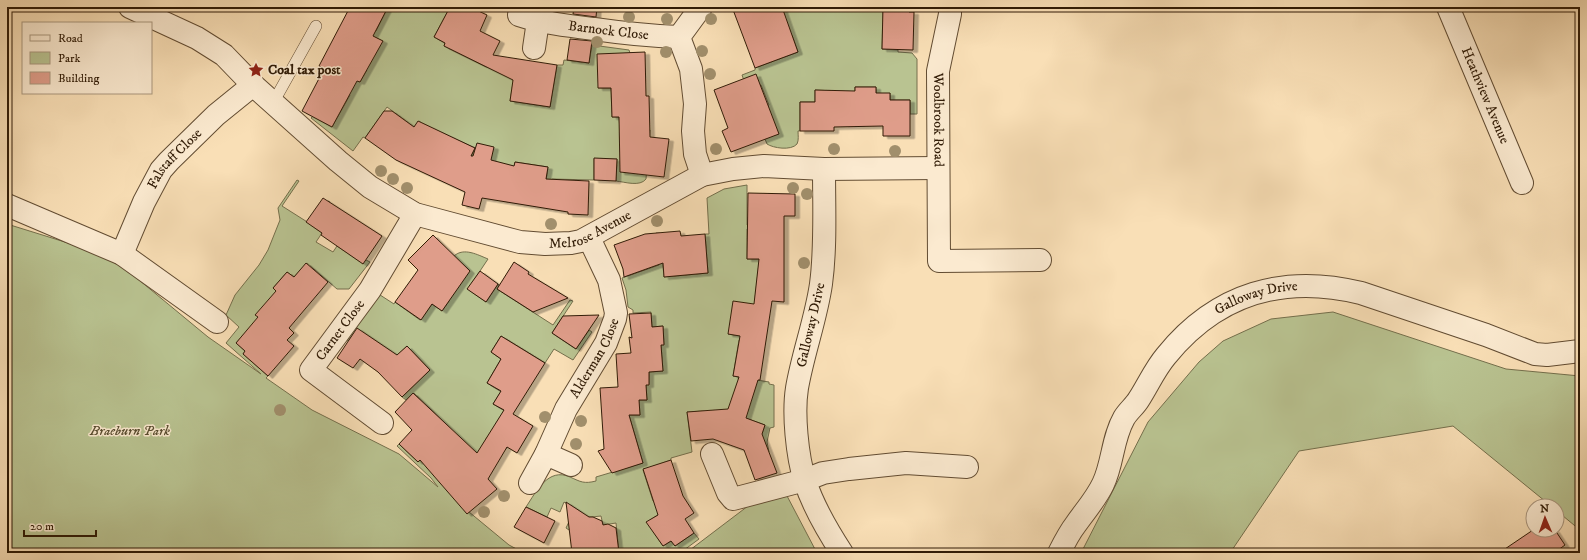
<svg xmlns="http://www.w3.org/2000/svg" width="1587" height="560" viewBox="0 0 1587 560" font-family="'IM FELL DW Pica',serif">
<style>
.green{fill:#b9c391;stroke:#746f4c}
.building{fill:#df9d8a;stroke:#301b06;filter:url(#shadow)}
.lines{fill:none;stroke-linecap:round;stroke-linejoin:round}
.service-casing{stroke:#624c32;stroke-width:12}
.minor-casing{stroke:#624c32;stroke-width:24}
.service{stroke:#fbead0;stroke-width:11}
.minor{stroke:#fbead0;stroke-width:22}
.tree{fill:#a18f6c}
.labels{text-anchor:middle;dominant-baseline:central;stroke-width:3;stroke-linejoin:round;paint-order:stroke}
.street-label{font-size:14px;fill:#301b06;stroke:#fbead0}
.poi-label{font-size:14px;font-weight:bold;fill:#301b06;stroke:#fbead0;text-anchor:start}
.park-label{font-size:14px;font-style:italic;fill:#594d30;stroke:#fbead0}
</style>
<defs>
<filter id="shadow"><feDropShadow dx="4.5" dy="2.5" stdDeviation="0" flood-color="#0004"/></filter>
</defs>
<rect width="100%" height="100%" fill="#f9dfb6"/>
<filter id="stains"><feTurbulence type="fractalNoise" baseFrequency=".005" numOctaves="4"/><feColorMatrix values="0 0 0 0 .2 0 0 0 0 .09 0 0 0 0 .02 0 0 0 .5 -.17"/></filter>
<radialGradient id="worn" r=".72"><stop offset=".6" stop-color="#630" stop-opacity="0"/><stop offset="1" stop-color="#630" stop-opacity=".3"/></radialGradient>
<g class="green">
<path d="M 388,7 L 450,7 L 434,37 L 445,43 L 444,46 L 486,67 L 517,59 L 510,101 L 550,107 L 557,65 L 563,65 L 564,60 L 589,63 L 592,45 L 629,50 L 630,53 L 598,88 L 611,88 L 612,117 L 619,117 L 620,131 L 650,130 L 646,179 C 640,187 625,182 616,181 L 617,159 L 594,159 L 594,180 L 552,179 L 543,202 L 548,167 L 515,162 L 508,202 L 456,187 L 475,148 L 428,127 L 419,121 L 414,127 L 387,107 L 365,138 L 363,137 L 353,151 L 311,118 L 313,116 L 332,127 L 350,95 L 328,83 L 348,76 L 360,82 L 367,70 L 355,63 L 382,41 L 344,20 L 346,16 L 376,31 Z"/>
<path d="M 782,7 L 883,7 L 882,49 L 898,50 L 898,52 L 912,53 L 917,59 L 917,114 L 910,114 L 910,100 L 890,100 L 890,93 L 876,121 L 876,87 L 855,87 L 855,99 L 834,91 L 815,90 L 815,102 L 800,102 L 800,131 L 798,131 C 798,135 799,140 797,144 C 791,151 773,148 767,144 L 765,139 L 766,107 L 769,105 L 761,85 L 747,89 L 742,75 L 755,70 L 755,68 L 798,52 L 792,35 L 779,40 Z"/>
<path d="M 297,180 L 299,181 L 282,206 L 312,225 L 328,201 L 330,202 L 314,227 L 322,233 L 316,242 L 333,252 L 337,246 L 363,263 L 366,260 L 370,262 L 349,289 L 337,289 L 307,263 L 294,277 L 287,272 L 273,288 L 280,295 L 291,325 L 289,328 L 268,326 L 246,332 L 236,343 L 245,351 L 243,354 L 268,376 L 266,378 L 312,410 L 399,454 L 438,487 L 431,478 L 397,446 L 399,444 L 418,462 L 450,428 L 414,393 L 406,400 L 402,397 L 430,370 L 407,346 L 387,365 L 357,329 L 348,341 L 346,340 L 377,293 L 394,304 L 395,302 L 420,320 L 432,304 L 442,311 L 449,301 L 454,256 C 464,247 478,255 488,259 L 468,289 L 486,302 L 498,284 L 499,285 L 497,289 L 553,325 L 570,300 L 573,301 L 552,333 L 576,349 L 589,330 L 592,332 L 573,360 L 554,349 L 545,363 L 501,336 L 491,352 L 501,359 L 487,383 L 519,403 L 500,393 L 493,404 L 505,411 L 507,447 L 506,449 L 487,437 L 457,502 L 509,545 L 524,553 L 7,553 L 7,224 L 110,256 L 208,337 L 261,374 L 226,343 L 239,327 L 226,315 L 235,295 L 259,265 L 268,250 L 280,220 L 278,208 Z"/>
<path d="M 747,185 L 747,225 L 780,225 L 780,229 L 747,229 L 747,259 L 780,259 L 759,263 L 755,299 L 772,301 L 728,334 L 766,340 L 762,344 L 739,340 L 733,376 L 769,382 L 769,384 L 774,385 L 774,427 L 770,428 L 767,442 L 769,452 L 756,457 L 755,454 L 765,425 L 734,414 L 703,411 L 687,412 L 692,452 L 671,458 L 671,460 L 643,470 L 653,501 L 677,493 L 680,500 L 647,522 L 663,546 L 671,541 L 675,546 L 694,533 L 699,539 L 680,553 L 619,553 L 616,523 L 603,525 L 601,516 L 573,519 L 569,530 L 566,528 L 575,509 L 564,502 L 560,512 L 551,508 L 547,517 L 526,507 C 536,492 548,467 570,477 C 581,482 584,484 596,481 L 596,477 L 643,463 L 629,415 L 640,415 L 639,400 L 647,400 L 646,385 L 649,384 L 649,372 L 663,371 L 661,345 L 664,344 L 663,326 L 652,327 L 651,312 L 633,313 L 633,310 L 628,307 L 626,290 L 622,278 L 659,265 L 656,233 L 660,233 L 664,277 L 708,273 L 705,234 L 709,234 L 707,198 L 724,189 Z"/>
<path d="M 1333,312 L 1506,369 L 1580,376 L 1580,530 L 1557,511 L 1557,506 L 1551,506 L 1453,426 L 1299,451 L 1230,553 L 1081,553 L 1148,422 L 1199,362 L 1223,341 L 1271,319 Z"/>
<path d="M 786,494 L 817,553 L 686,553 L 748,506 Z"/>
</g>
<g class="building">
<path d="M 350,7 L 388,7 L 373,36 L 383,41 L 360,82 L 357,81 L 332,127 L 302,111 L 324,69 L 319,66 Z"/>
<path d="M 450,7 L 470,7 L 487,15 L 480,31 L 500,41 L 493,55 L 557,65 L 550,107 L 510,101 L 513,80 L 444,46 L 445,43 L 434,37 Z"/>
<path d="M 574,7 L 597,7 L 596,17 L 573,14 Z"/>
<path d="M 732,7 L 782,7 L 798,52 L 755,68 Z"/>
<path d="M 883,7 L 909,7 L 909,12 L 914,12 L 913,50 L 882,49 Z"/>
<path d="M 570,39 L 592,41 L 589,63 L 567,60 Z"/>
<path d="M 645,52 L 646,96 L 649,96 L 650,137 L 669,139 L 664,177 L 620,172 L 619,117 L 612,117 L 611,88 L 598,88 L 597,54 Z"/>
<path d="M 756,74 L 779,134 L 731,152 L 722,131 L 728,128 L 714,90 Z"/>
<path d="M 855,87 L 876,87 L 876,93 L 890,93 L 890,100 L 910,100 L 910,136 L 883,136 L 883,126 L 834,127 L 834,131 L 800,131 L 800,102 L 815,102 L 815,90 L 855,91 Z"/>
<path d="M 384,111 L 392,111 L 414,127 L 418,121 L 475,148 L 471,156 L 473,156 L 477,143 L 494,147 L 491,160 L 514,166 L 515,162 L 548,167 L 546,179 L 589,181 L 588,215 L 568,214 L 568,212 L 482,198 L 479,209 L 462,205 L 465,192 L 396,160 L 365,138 Z"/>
<path d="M 594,158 L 617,159 L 616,181 L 594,180 Z"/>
<path d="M 748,193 L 795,194 L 795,216 L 784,216 L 784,302 L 772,301 L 760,380 L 758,380 L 746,418 L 765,425 L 762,434 L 777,473 L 755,480 L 744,450 L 713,439 L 691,441 L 687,412 L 728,409 L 739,377 L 733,376 L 740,336 L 728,334 L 733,301 L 754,304 L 759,259 L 747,259 Z"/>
<path d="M 323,198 L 382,236 L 363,264 L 321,235 L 322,233 L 306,222 Z"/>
<path d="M 680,231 L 681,236 L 705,234 L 708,273 L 664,277 L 663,263 L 624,277 L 623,269 L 614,245 L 645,234 Z"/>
<path d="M 433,235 L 470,271 L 442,311 L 432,304 L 421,320 L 395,302 L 418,270 L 408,260 Z"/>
<path d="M 514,262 L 529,272 L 528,274 L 568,298 L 533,312 L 497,289 Z"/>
<path d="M 306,263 L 328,282 L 289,328 L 294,333 L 287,340 L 294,346 L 268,376 L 243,354 L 245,351 L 236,343 L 258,317 L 255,315 L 276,291 L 273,288 L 287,272 L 294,277 Z"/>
<path d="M 480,271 L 498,284 L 486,302 L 467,289 Z"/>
<path d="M 651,313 L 652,327 L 663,326 L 664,345 L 661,345 L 663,371 L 649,372 L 649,385 L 646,385 L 647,400 L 639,400 L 640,415 L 629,415 L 643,463 L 612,473 L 598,451 L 604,449 L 600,388 L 618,387 L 616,354 L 631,353 L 629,337 L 632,338 L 629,314 Z"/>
<path d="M 599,315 L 576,349 L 552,333 L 563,316 Z"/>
<path d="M 357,328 L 397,355 L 407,346 L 430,370 L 402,397 L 378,372 L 360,359 L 353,368 L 337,358 Z"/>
<path d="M 501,336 L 545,363 L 513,414 L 533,426 L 517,453 L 507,447 L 488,479 L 497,489 L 467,514 L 420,460 L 418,462 L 399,444 L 412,430 L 395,412 L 413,393 L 477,453 L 504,410 L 493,404 L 501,391 L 487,383 L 501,359 L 491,352 Z"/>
<path d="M 671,460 L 683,496 L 694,513 L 685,519 L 694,533 L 675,546 L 671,541 L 663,546 L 646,522 L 658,515 L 643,469 Z"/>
<path d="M 566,502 L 589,517 L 593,517 L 602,521 L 603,525 L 608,524 L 616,528 L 619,553 L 572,553 Z"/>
<path d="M 526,507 L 555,521 L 544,543 L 514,527 Z"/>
<path d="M 1533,530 L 1555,530 L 1565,545 L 1554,553 L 1499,553 Z"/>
</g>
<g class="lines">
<defs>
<path id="service" d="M 273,103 L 316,26"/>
<g id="minor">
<path id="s1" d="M 130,7 L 197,38 L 224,55 L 253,85 L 338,161 L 370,187 L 415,214 L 520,242 L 545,244 L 571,243 L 581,241 L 702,175 L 733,169 L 764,166 L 824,169 L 938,168"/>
<path d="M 701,7 L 679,37 L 691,69 L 695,104 L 693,131 L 695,154 L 702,175"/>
<path id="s2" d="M 950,7 L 950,14 L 938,71 L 939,261 L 1040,260"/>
<path id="s3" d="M 1448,7 L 1522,183"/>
<path id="s4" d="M 519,15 C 543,23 569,26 594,29 C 622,33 651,36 679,37"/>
<path d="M 534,48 L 538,21"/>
<path d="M 824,169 C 824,207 826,247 821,284 C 816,319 803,353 797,388 C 793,413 797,456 805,481 C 813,506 827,530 842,553"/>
<path d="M 7,205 L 122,254 L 217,322"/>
<path id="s5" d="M 122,254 L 144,202 L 161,170 L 169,161 L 216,115 L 253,85"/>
<path id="s6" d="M 382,423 L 311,370 L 370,290 L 415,214"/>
<path d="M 546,454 L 571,465"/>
<path d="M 712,454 L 728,493 L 733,499 L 805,480 L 823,473 L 849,469 L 906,463 L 967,467"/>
<path id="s7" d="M 530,483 L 546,454 L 566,409 L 606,343 L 615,319 L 616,313 L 609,280 L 589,238"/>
<path id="s8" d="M 1059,553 C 1064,543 1069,533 1076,524 C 1085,511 1096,499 1103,484 C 1113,464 1112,439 1124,418 C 1128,411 1135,406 1139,399 C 1148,385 1155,369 1166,356 C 1217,293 1284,274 1361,293 L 1486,335 L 1535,354 L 1547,355 L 1580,351"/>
</g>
</defs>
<use href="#service" class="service-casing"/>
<use href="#minor" class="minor-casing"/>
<use href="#service" class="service"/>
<use href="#minor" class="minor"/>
</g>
<g class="tree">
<circle cx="629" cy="17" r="6"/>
<circle cx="667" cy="19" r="6"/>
<circle cx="711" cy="19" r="6"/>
<circle cx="597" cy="42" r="6"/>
<circle cx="702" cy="51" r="6"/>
<circle cx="666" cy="52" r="6"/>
<circle cx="710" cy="74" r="6"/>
<circle cx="716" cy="149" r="6"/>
<circle cx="834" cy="149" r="6"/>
<circle cx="895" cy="151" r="6"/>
<circle cx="381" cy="171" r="6"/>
<circle cx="393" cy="179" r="6"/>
<circle cx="407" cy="188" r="6"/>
<circle cx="793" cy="188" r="6"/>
<circle cx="807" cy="194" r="6"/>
<circle cx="657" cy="221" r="6"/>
<circle cx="551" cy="224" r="6"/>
<circle cx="804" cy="263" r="6"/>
<circle cx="280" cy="410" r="6"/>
<circle cx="545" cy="417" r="6"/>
<circle cx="581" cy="421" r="6"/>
<circle cx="576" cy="444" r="6"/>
<circle cx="504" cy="496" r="6"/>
<circle cx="484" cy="512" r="6"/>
</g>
<defs>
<symbol id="sight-bare" viewBox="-9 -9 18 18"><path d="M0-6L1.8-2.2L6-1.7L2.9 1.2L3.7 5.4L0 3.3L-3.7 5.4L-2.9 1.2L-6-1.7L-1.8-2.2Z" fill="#8f2418" stroke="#fbead0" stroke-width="2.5" paint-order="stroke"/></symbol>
</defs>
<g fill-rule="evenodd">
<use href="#sight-bare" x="245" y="59" width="22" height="22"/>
</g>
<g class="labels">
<g class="street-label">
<text stroke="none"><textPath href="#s4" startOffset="91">Barnock Close</textPath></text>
<text stroke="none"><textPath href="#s3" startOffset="96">Heathview Avenue</textPath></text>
<text stroke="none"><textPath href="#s2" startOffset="114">Woolbrook Road</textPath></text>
<text stroke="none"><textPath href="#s5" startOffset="110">Falstaff Close</textPath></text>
<text stroke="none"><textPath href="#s1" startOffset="537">Melrose Avenue</textPath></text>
<text stroke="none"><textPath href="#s8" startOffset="337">Galloway Drive</textPath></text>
<text transform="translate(811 325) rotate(-77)">Galloway Drive</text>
<text stroke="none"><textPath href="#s6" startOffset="138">Carnet Close</textPath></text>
<text stroke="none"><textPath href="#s7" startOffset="141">Alderman Close</textPath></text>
</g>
<g class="poi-label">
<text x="268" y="70">Coal tax post</text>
</g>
<g class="park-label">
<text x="130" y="431">Braeburn Park</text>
</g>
</g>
<rect width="1587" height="560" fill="none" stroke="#f9dfb6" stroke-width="24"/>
<rect x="8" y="8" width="1571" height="544" fill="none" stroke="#301b06" stroke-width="2"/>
<rect x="12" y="12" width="1563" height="536" fill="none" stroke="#301b06"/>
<rect x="22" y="22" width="130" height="72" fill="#fbead0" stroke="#aa977f"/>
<rect x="30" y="35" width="20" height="6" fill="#fbead0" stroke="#aa977f"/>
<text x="58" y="42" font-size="12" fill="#301b06">Road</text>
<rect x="30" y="52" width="20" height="12" fill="#b9c391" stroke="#aa977f"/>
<text x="58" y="62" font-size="12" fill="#301b06">Park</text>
<rect x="30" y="72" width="20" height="12" fill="#df9d8a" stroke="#aa977f"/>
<text x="58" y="82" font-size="12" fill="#301b06">Building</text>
<g transform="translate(1545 518) rotate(358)"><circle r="19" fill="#fbead0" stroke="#aa977f"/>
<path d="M0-3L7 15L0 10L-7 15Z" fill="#8f2418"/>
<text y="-6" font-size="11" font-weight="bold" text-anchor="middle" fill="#301b06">N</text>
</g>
<path d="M24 530v6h72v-6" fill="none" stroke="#301b06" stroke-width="2"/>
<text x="30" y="530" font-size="12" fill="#301b06" stroke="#fbead0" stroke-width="3" paint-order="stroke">20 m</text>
<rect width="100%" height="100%" filter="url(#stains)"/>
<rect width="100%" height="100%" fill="url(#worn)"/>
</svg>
